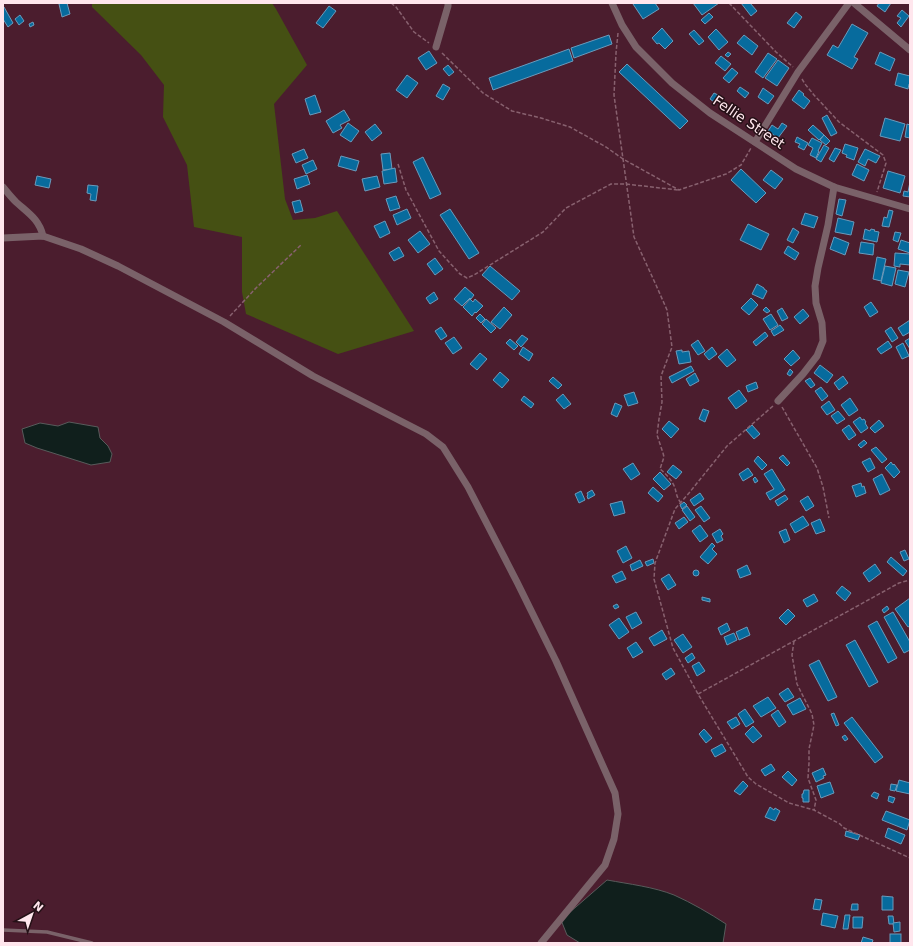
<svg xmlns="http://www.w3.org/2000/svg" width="913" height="946" viewBox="0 0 913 946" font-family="'DejaVu Sans',sans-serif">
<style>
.green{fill:#455013}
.water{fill:#101f1c;stroke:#585b5b}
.building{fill:#076b9d;stroke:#6a9bbc}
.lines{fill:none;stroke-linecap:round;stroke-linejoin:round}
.path{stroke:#88616f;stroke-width:1.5;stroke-dasharray:4 2;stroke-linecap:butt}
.lane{stroke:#7a6269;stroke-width:3.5}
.street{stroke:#7a6269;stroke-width:7}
.labels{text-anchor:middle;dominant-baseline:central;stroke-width:3;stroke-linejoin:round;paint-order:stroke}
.street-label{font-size:14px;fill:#ffe6ed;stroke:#241016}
</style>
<rect width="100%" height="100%" fill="#4b1d2e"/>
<path class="green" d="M 92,3 L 272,3 L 276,9 L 307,65 L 274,104 L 285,199 L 293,220 L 315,218 L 337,211 L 414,331 L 338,354 L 246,314 L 242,292 L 242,237 L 194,227 L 187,165 L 163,117 L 164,85 L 141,55 L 92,7 Z"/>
<g class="water">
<path d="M 69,422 L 98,427 L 100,438 L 108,446 L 112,454 L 110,462 L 91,465 L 37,448 L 25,443 L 22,429 L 40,423 L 58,426 Z"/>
<path d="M 607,880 C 629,884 654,887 674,895 C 692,903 709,913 726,924 L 723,943 L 580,943 L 567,935 L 561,920 Z"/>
</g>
<g class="building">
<path d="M 62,3 L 67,3 L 70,14 L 62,17 L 59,4 Z"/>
<path d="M 634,3 L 655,3 L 659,9 L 643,19 L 633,4 Z"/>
<path d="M 693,3 L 719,3 L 702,15 Z"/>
<path d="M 741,3 L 750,3 L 757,11 L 751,16 Z"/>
<path d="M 879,3 L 891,3 L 885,12 L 877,6 Z"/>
<path d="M 329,6 L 336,11 L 323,28 L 316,23 Z"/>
<path d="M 4,7 L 13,23 L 8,27 L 3,19 L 3,8 Z"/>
<path d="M 902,10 L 909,16 L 901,27 L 897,23 L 901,18 L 897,16 Z"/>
<path d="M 796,12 L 802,17 L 794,28 L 787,23 Z"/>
<path d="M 709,13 L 713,17 L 705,24 L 701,20 Z"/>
<path d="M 20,15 L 24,21 L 19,25 L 15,19 Z"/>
<path d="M 33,22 L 34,25 L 30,27 L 29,24 Z"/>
<path d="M 852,24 L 868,33 L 854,57 L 858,59 L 852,69 L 827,55 L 833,45 L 838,48 Z"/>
<path d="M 662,28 L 673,41 L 665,49 L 659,43 L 657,44 L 652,38 Z"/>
<path d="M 716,29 L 728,42 L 719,50 L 708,37 Z"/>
<path d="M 694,30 L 704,41 L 699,45 L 689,34 Z"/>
<path d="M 609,35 L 612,44 L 574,58 L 571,48 Z"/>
<path d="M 744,35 L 758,46 L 752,55 L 737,43 Z"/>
<path d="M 569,49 L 573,61 L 493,90 L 489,78 Z"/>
<path d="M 429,51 L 437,63 L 426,70 L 418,58 Z"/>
<path d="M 728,52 L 731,54 L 728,57 L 725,55 Z"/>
<path d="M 880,52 L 895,59 L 890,71 L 875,64 Z"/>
<path d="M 768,53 L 777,59 L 763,78 L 755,72 Z"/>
<path d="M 721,56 L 731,64 L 725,71 L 715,63 Z"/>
<path d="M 778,60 L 789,68 L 777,86 L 765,78 Z"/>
<path d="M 627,64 L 688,121 L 680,129 L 619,72 Z"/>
<path d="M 448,65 L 454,72 L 449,76 L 443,69 Z"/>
<path d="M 732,68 L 738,73 L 729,83 L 723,78 Z"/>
<path d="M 898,73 L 910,76 L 910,85 L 909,84 L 908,89 L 895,85 Z"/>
<path d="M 407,75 L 418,83 L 407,98 L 396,90 Z"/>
<path d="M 443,84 L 450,88 L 443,100 L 436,96 Z"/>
<path d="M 740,87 L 749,93 L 745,98 L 737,91 Z"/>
<path d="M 763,88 L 774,96 L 768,104 L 758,97 Z"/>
<path d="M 799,90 L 804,94 L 803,95 L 810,101 L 804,109 L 792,100 Z"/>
<path d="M 714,93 L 718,95 L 714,102 L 710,99 Z"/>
<path d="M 315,95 L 321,112 L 310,115 L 305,99 Z"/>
<path d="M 344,110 L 350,120 L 340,125 L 342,128 L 333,133 L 326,121 Z"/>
<path d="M 827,115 L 837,133 L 831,136 L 822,118 Z"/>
<path d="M 885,118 L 905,124 L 900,141 L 880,136 Z"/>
<path d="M 348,123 L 359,131 L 351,142 L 340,135 Z"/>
<path d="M 782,123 L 787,126 L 778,138 L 768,131 L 772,125 L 778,129 Z"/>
<path d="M 375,124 L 382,133 L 372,141 L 365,132 Z"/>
<path d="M 907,124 L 910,125 L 910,138 L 905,137 Z"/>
<path d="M 813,125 L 824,135 L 819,140 L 808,130 Z"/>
<path d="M 824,135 L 830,141 L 826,145 L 820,140 Z"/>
<path d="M 797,137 L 808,143 L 804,150 L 798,147 L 800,144 L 795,142 Z"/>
<path d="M 812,138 L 822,143 L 818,151 L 819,151 L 816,158 L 810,155 L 813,148 L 808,145 Z"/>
<path d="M 845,144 L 858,148 L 854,160 L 846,157 L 847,155 L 842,153 Z"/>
<path d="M 824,145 L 829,148 L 821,162 L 816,159 Z"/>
<path d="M 835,148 L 841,150 L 834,162 L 829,159 Z"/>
<path d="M 304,149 L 308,158 L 296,163 L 292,154 Z"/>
<path d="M 865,149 L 880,156 L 876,163 L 868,159 L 865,166 L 858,162 Z"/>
<path d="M 390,153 L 392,169 L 383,170 L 381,154 Z"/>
<path d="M 341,156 L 359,161 L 356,171 L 338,166 Z"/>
<path d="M 423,157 L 441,194 L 430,199 L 413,162 Z"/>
<path d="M 313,160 L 317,169 L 306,174 L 302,165 Z"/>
<path d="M 857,164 L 869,170 L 864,181 L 852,175 Z"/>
<path d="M 395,168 L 397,182 L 384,184 L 382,171 Z"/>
<path d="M 741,169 L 766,193 L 756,203 L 731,180 Z"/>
<path d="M 771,170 L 783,179 L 775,189 L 763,180 Z"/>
<path d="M 888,171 L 905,176 L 900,193 L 883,188 Z"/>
<path d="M 307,175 L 310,184 L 297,189 L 294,179 Z"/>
<path d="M 37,176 L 51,179 L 49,188 L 35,185 Z"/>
<path d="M 377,176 L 380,187 L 365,191 L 362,179 Z"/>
<path d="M 910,182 L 910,197 L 903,196 L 904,191 L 908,192 Z"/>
<path d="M 88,185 L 98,186 L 96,201 L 90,200 L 91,194 L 87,193 Z"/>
<path d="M 396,196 L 400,208 L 390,211 L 386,199 Z"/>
<path d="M 839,199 L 846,200 L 842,216 L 836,214 Z"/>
<path d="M 300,200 L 303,211 L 295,213 L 292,202 Z"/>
<path d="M 407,209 L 411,218 L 397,225 L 393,215 Z"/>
<path d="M 450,209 L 479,253 L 469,259 L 440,215 Z"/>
<path d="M 889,210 L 893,211 L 889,227 L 882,226 L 884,217 L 887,218 Z"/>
<path d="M 805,213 L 818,217 L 814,228 L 801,224 Z"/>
<path d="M 838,218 L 854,222 L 851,235 L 835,232 Z"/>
<path d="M 385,221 L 390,233 L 380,238 L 374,226 Z"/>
<path d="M 748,224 L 769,234 L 761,250 L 740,240 Z"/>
<path d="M 793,228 L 799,232 L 793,243 L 787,240 Z"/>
<path d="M 865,229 L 870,231 L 871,229 L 875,230 L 874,231 L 879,232 L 877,242 L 863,239 Z"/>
<path d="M 420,231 L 430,244 L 418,253 L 408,240 Z"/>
<path d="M 895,232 L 901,233 L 898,242 L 893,240 Z"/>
<path d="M 834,237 L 849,243 L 845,255 L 830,249 Z"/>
<path d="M 901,240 L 910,243 L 910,253 L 898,249 Z"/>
<path d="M 861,242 L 874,244 L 873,255 L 859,253 Z"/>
<path d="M 788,246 L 799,253 L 795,260 L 784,253 Z"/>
<path d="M 399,247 L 404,256 L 394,261 L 389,253 Z"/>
<path d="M 895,253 L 910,254 L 910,265 L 900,264 L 900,267 L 894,266 Z"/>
<path d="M 877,257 L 886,259 L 881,281 L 873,279 Z"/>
<path d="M 435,258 L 443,269 L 435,275 L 427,264 Z"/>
<path d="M 490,266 L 520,291 L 512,300 L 482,275 Z"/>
<path d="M 885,266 L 896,268 L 892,286 L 881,283 Z"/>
<path d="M 898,270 L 909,272 L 905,287 L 895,284 Z"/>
<path d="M 757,284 L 764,288 L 764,289 L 767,291 L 763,299 L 752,294 Z"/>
<path d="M 465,287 L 474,295 L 471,299 L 470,298 L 462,306 L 454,299 Z"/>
<path d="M 434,292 L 438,299 L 430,304 L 426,298 Z"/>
<path d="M 751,298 L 758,305 L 749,315 L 741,308 Z"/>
<path d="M 470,299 L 473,302 L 475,299 L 483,306 L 476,313 L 475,312 L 472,316 L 463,307 Z"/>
<path d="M 871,302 L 878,312 L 870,317 L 864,307 Z"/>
<path d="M 504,307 L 512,315 L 500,329 L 491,322 Z"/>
<path d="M 766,307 L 770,311 L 767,313 L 763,310 Z"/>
<path d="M 782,308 L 788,318 L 782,321 L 777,311 Z"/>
<path d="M 803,309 L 809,316 L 800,324 L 794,317 Z"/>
<path d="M 480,314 L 485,319 L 481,323 L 476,318 Z"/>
<path d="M 771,314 L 778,325 L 770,330 L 763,319 Z"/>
<path d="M 486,319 L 496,328 L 491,333 L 482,324 Z"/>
<path d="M 910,320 L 910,332 L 903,336 L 898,328 Z"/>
<path d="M 780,325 L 784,330 L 774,336 L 771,331 Z"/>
<path d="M 441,327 L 447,336 L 441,340 L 435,331 Z"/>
<path d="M 891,327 L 898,338 L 892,342 L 885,331 Z"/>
<path d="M 765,332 L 768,336 L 756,346 L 753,342 Z"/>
<path d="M 522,335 L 528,339 L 521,347 L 516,342 Z"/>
<path d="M 454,337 L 462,348 L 453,354 L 445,343 Z"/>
<path d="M 910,338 L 910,349 L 905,341 Z"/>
<path d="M 510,339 L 518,346 L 514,350 L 506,343 Z"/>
<path d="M 698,340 L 705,351 L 698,355 L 691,345 Z"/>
<path d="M 888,341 L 892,347 L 881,354 L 877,349 Z"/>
<path d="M 903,343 L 909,356 L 902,359 L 896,347 Z"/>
<path d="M 523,347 L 533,354 L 529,361 L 519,354 Z"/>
<path d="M 712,347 L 717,354 L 709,360 L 704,354 Z"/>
<path d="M 727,349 L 736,360 L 727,367 L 718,357 Z"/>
<path d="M 682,350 L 682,352 L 689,351 L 691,362 L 679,364 L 676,351 Z"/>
<path d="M 793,350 L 800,358 L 791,366 L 784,359 Z"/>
<path d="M 480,353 L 487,359 L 477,370 L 470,364 Z"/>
<path d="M 820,365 L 833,375 L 827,383 L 814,373 Z"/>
<path d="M 691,366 L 694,371 L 672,383 L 669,377 Z"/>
<path d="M 790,369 L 793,372 L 790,376 L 787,374 Z"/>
<path d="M 500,372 L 509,380 L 502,388 L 493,380 Z"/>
<path d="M 695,373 L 699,381 L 690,386 L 686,379 Z"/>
<path d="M 843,376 L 848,383 L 839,390 L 834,383 Z"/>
<path d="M 553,377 L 562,385 L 558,389 L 549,381 Z"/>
<path d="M 810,378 L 815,385 L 811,388 L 805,381 Z"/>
<path d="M 756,382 L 758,388 L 748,392 L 746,386 Z"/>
<path d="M 821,387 L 828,396 L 822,401 L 815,391 Z"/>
<path d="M 739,390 L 747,401 L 736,409 L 728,398 Z"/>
<path d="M 634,392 L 638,403 L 628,406 L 624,395 Z"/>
<path d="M 563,394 L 571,404 L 564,409 L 556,400 Z"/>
<path d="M 524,396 L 534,404 L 531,408 L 521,400 Z"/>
<path d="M 850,398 L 858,410 L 849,416 L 841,405 Z"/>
<path d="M 829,401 L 835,410 L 827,415 L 821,407 Z"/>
<path d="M 615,403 L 622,406 L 617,417 L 611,414 Z"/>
<path d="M 703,409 L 709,411 L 705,422 L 699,419 Z"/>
<path d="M 838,411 L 845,419 L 837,424 L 831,416 Z"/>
<path d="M 860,417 L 862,420 L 864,419 L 866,422 L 865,423 L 868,428 L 861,433 L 853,422 Z"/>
<path d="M 879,420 L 884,426 L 875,433 L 870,428 Z"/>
<path d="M 669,421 L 679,429 L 671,438 L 662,429 Z"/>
<path d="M 752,425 L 760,434 L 754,439 L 746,430 Z"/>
<path d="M 849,425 L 856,435 L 849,440 L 842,430 Z"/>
<path d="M 864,440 L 867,443 L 861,448 L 858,445 Z"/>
<path d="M 876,447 L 887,459 L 882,463 L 871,450 Z"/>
<path d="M 783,455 L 790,463 L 787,466 L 779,458 Z"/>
<path d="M 758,456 L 767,465 L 762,470 L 754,461 Z"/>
<path d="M 870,458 L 875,468 L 868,472 L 862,462 Z"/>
<path d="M 891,462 L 893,465 L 894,464 L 900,472 L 894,478 L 885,468 Z"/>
<path d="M 633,463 L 640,474 L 631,480 L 623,469 Z"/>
<path d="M 673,465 L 682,472 L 676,479 L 667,472 Z"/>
<path d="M 748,468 L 753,475 L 743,481 L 739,474 Z"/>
<path d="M 772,469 L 785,490 L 770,500 L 766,493 L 774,489 L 764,474 Z"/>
<path d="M 660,472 L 671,484 L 664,490 L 653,479 Z"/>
<path d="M 882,474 L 890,490 L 880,495 L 873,479 Z"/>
<path d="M 755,477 L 758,481 L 755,483 L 753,479 Z"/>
<path d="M 861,483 L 862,487 L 864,486 L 866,493 L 856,497 L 852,486 Z"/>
<path d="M 653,487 L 663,496 L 658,502 L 648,493 Z"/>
<path d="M 592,490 L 595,495 L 588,499 L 587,496 L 588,495 L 587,493 Z"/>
<path d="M 581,491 L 585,500 L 579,503 L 575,494 Z"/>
<path d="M 700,493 L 704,499 L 694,506 L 690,500 Z"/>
<path d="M 785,495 L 788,499 L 778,506 L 775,501 Z"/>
<path d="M 808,496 L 814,506 L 806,511 L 800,501 Z"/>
<path d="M 622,501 L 625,513 L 614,516 L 610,504 Z"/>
<path d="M 684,502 L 687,505 L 682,509 L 680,505 Z"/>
<path d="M 687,506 L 695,517 L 690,521 L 682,510 Z"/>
<path d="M 701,506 L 710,518 L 704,522 L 695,510 Z"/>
<path d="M 803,516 L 809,525 L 795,533 L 790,524 Z"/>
<path d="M 684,517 L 688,522 L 679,529 L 675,523 Z"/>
<path d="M 820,519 L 825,531 L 816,534 L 811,523 Z"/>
<path d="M 700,525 L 708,536 L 700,542 L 692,531 Z"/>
<path d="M 720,529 L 723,534 L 721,536 L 723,540 L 717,543 L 712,534 Z"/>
<path d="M 786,529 L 790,540 L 784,543 L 779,532 Z"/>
<path d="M 712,543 L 715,546 L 712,549 L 717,554 L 708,564 L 700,557 Z"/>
<path d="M 626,546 L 632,558 L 623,563 L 617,551 Z"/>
<path d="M 905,550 L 909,559 L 904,561 L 900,552 Z"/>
<path d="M 891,557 L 907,571 L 903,576 L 887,562 Z"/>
<path d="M 653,559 L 654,563 L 647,566 L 645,562 Z"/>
<path d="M 640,560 L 643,566 L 632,571 L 630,565 Z"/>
<path d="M 875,564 L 881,573 L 869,582 L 863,573 Z"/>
<path d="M 747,565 L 751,574 L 740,578 L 737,570 Z"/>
<circle cx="696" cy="573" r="3"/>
<path d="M 622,571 L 626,579 L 616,583 L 612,576 Z"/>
<path d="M 669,574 L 676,585 L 668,590 L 661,579 Z"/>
<path d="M 842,586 L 851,593 L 845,601 L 836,593 Z"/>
<path d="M 814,594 L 818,601 L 807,607 L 803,600 Z"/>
<path d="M 702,597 L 710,599 L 710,602 L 702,600 Z"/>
<path d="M 910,598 L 910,626 L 908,627 L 895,609 Z"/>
<path d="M 617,604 L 619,607 L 615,609 L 613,606 Z"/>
<path d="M 887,606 L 889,609 L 884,613 L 882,610 Z"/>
<path d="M 788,609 L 795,616 L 786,625 L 779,618 Z"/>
<path d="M 636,612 L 642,623 L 632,629 L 626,617 Z"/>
<path d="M 893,612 L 910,642 L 910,650 L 904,653 L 884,617 Z"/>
<path d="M 619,618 L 629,632 L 619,639 L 609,625 Z"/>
<path d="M 877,621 L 897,658 L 888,663 L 868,626 Z"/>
<path d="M 727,623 L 730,630 L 721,635 L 718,628 Z"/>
<path d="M 747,627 L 750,635 L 739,640 L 736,632 Z"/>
<path d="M 662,630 L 667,639 L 654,646 L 649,638 Z"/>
<path d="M 734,633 L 737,640 L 727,645 L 724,637 Z"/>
<path d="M 683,634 L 692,647 L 683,653 L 674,640 Z"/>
<path d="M 855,640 L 878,682 L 869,687 L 846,645 Z"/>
<path d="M 636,642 L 643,652 L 633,658 L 627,648 Z"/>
<path d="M 692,653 L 695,658 L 688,663 L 685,658 Z"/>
<path d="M 819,660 L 837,697 L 828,701 L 809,665 Z"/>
<path d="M 699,662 L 705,671 L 697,676 L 692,666 Z"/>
<path d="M 671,668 L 675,674 L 666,680 L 662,674 Z"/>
<path d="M 788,688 L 794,697 L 785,702 L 779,694 Z"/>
<path d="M 768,697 L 776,708 L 761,717 L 753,706 Z"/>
<path d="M 800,698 L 806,709 L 793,715 L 787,705 Z"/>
<path d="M 745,709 L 754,722 L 746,727 L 738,714 Z"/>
<path d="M 778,710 L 786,722 L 779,727 L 771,715 Z"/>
<path d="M 834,713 L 839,725 L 836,726 L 831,714 Z"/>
<path d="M 736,717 L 740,724 L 732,729 L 727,722 Z"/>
<path d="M 852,717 L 883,757 L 875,763 L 844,723 Z"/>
<path d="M 753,726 L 762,736 L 753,743 L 745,734 Z"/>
<path d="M 704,729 L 712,738 L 706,743 L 699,734 Z"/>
<path d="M 845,735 L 848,739 L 845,741 L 842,737 Z"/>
<path d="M 722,744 L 726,751 L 715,757 L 711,750 Z"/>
<path d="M 771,764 L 775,770 L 765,776 L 761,770 Z"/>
<path d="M 823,768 L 826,775 L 823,776 L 824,778 L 816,782 L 812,773 Z"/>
<path d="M 788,771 L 797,780 L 792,786 L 782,777 Z"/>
<path d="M 899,780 L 910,783 L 910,794 L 896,791 Z"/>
<path d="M 743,781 L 748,786 L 740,795 L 734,791 Z"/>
<path d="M 830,782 L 834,793 L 821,798 L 817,786 Z"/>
<path d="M 891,784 L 897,785 L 895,791 L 890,790 Z"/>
<path d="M 804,790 L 809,790 L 809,802 L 803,802 L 803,798 L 802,798 L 802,794 L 803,794 Z"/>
<path d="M 874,792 L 879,794 L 877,799 L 871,796 Z"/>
<path d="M 889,796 L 895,798 L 893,803 L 888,801 Z"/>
<path d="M 770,807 L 774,810 L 775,808 L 780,811 L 775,821 L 765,817 Z"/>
<path d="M 886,811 L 910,820 L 907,830 L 882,820 Z"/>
<path d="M 888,828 L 905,835 L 901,844 L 885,837 Z"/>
<path d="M 846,831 L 860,835 L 858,840 L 845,836 Z"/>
<path d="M 882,896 L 893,897 L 893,910 L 882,910 Z"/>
<path d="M 815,899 L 822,900 L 820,910 L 813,909 Z"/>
<path d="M 852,904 L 858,904 L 858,910 L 851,910 Z"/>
<path d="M 823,913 L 838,916 L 835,928 L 821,925 Z"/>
<path d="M 845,915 L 850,915 L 848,929 L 843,929 Z"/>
<path d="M 888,916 L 893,916 L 894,924 L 889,924 Z"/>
<path d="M 853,917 L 863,917 L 862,928 L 853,928 Z"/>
<path d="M 900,922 L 900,931 L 894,932 L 893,923 Z"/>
<rect x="890" y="934" width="11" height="9"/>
<path d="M 863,937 L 873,940 L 872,943 L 861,943 Z"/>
</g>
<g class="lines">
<g class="path">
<path d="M 391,3 L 396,7 L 414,32 L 429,43"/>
<path d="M 729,3 L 776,52 L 793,67"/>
<path d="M 618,33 L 616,53 L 614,95 L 634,237 L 656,285 L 667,310 L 672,347 L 661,376 L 662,402 L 659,419 L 657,435 L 663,453 L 664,457 L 660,469 C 666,474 672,480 675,488 C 677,495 676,496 681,503"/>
<path d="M 442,53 L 483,93 L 512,111 L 541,118 L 570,127 L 606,147 L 623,159 L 679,190 L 726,174 L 741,165 L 751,148"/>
<path d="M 802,79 L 805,84 L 814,95 L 839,122 L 883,155 L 886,163 L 877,192"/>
<path d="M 398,164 L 406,190 L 439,251 L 460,274 L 467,278 L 474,275 L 543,232 L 566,208 L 611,184 L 626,184 L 678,190"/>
<path d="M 230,316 L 256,288 L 301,245"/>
<path d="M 773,406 L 727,446 L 689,493 L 675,509 L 655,563 L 654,579 L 673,648 L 698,694 L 748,777 L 756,784 L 789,803 L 814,810 L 840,824 L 844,828 L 910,858"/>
<path d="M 782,407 L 817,468 L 823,487 L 829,518"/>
<path d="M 794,641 L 792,655 L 797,684 L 812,714 L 814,725 L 809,749 L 809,763 L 808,778 L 816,800 L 814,810"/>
<path d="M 698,694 L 899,583 L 910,580"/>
</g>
<path class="lane" d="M 3,930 L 47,932 L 92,943"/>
<g class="street">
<path d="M 612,3 L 622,25 L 636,47 L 672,83 L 710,113 L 796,169 L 834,187 L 910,209"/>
<path d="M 854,3 L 910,50"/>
<path d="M 436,47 L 448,6 L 448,3"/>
<path d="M 755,142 L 798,72 L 849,3"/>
<path d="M 3,187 C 7,192 11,197 16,202 C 28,213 39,219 43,236"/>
<path d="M 3,238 L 43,236 L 81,249 L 118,266 L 224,322 L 313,376 L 426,434 L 443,447 L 468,487 L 517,582 L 556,661 L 615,793 L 618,814 L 614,839 L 605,865 L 541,943"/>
<path d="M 778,401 L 803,374 L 817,356 L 823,341 L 822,323 L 816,303 L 815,286 L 818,268 L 828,225 L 834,187"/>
</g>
</g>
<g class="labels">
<g class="street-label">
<text transform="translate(749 122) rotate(34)">Fellie Street</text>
</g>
</g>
<rect width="913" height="946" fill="none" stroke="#ffe6ed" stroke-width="8"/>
<g transform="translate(32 914) rotate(40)" stroke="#241016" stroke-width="3" paint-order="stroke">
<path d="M0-3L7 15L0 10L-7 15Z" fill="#ffe6ed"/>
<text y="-6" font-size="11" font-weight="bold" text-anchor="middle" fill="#ffe6ed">N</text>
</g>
</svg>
